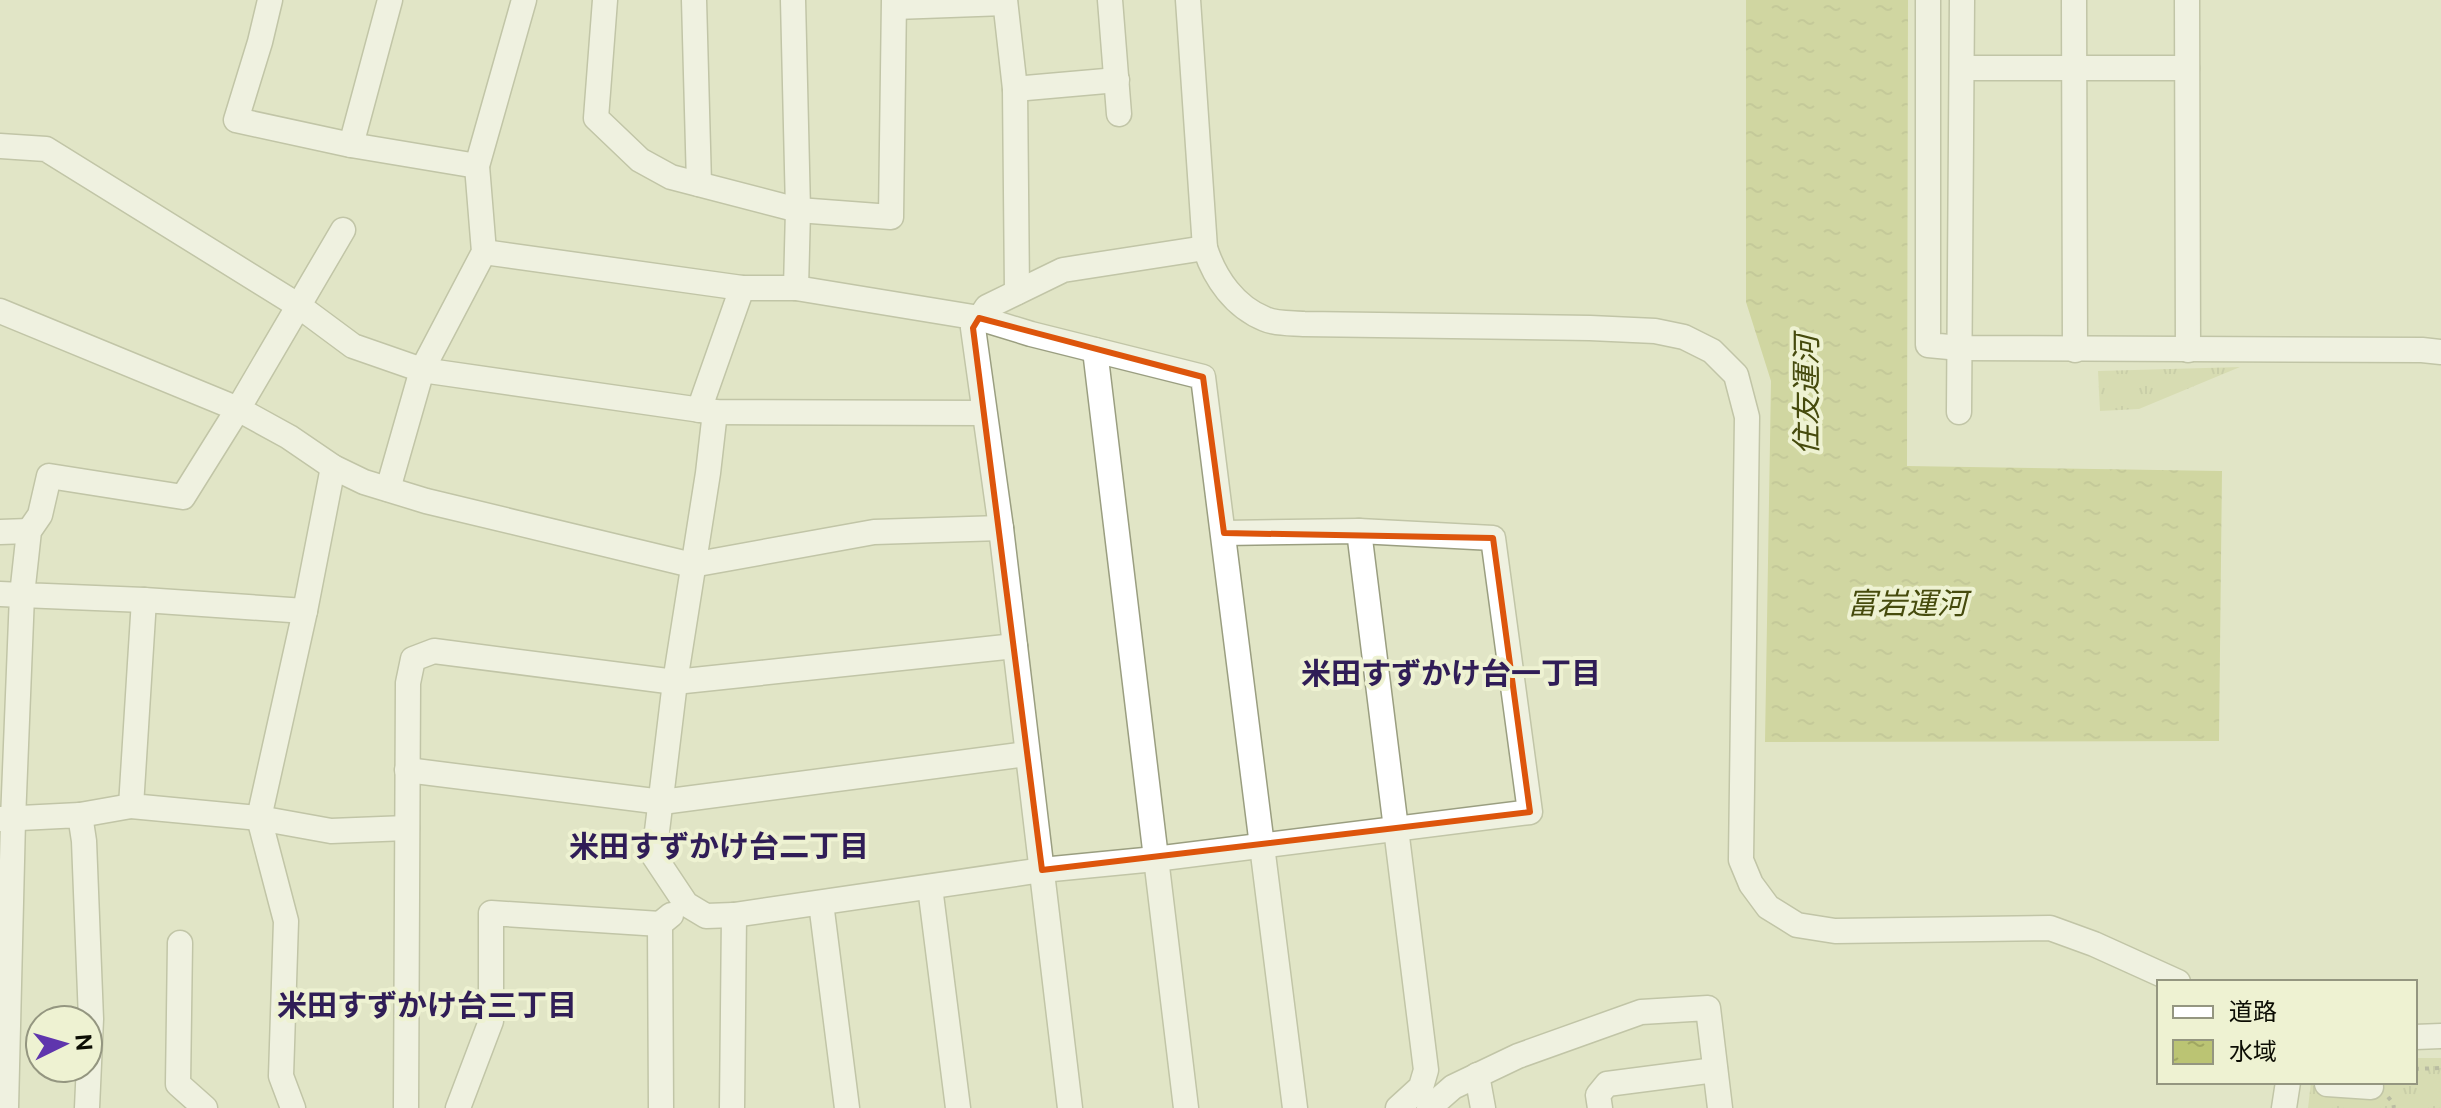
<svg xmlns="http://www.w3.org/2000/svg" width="2441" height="1108" viewBox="0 0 2441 1108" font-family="'Public Sans','Noto Sans JP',sans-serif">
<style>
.park{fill:url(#park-tufts)}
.water{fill:url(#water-ripples)}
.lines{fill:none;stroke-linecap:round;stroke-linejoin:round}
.minor-casing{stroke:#9a9e80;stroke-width:27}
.path{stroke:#888b75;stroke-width:4;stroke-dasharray:4 6;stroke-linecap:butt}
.minor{stroke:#fff;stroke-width:24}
.marked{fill:none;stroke:#dd550c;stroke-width:6;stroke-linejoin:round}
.labels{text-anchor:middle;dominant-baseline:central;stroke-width:8;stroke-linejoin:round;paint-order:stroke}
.water-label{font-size:30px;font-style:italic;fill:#464b0d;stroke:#eef2d2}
.neighbourhood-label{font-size:30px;font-weight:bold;fill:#301d57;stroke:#eef2d2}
</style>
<defs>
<pattern id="park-tufts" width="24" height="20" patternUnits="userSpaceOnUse" patternTransform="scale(2)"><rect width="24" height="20" fill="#cad19a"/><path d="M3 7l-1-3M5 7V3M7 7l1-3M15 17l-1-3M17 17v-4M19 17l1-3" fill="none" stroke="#acb283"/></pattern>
<pattern id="water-ripples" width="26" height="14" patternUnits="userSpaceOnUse" patternTransform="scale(2)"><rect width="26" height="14" fill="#bbc473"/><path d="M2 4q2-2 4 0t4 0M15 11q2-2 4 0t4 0" fill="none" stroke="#a0a762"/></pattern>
</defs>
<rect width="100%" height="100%" fill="#e1e5c6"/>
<g class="park">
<path d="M 2240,367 L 2139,409 L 2100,411 L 2098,371 Z"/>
<path d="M 2415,1058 L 2441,1058 L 2441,1108 L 2308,1108 L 2311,1082 L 2415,1082 Z"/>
</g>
<path class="water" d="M 1746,0 L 1908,0 L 1907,466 L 2222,471 L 2219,741 L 1765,742 L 1771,381 L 1746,302 Z"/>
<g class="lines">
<defs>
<g id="minor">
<path d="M 270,0 L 260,42 L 236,120 L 351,145 L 477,166"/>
<path d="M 605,0 L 596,118 L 640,160 L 671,177 L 798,210 L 891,217 L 894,0"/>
<path d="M 694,0 L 699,184"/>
<path d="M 793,0 L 798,210 L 796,288"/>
<path d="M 1005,0 L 1015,89 L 1017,292"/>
<path d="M 1110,0 L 1119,114"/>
<path d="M 1188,0 L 1205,248 C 1215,279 1235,307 1265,319 C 1276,324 1292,323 1304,324 L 1590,328 L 1655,331 L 1684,337 L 1712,351 L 1736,375 L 1747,417 L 1741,860 L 1751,884 L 1768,907 L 1797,925 L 1835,931 L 2050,928 L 2094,944 L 2178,982"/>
<path d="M 1928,0 L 1928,345 L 1960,348 L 2422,350 L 2441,352"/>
<path d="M 2074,0 L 2075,350"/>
<path d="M 2187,0 L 2188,350"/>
<path d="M 895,7 L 1005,3"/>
<path d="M 1962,68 L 2187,68"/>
<path d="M 1015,89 L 1117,80"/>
<path d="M 351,145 L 390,0"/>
<path d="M 0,146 L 46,149 L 299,306 L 353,346 L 422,370 L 715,412 L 984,413"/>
<path d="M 484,252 L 742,288 L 796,288 L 979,318 L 1031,334 L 1203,377 L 1295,1108"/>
<path d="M 0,311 L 238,409 L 289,437 L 333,467 L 364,482 L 426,501 L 692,565 L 874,532 L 1001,528"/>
<path d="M 1095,350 L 1186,1108"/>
<path d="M 699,410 L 742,288"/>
<path d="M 715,412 L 708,473 L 675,682 L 654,856 L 686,904 L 706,916 L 734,915 L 1042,870 L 1155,859 L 1530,812 L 1493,538 L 1359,531"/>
<path d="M 1959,412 L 1962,0"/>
<path d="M 388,489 L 422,370 L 484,252 L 477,166 L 524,0"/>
<path d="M 0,532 L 29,531"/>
<path d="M 1224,533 L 1359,531 L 1426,1070 L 1421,1087 L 1398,1108"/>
<path d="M 0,594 L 22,595 L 13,820 L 6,1108"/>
<path d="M 144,600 L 131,806 L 259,818 L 331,831 L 407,828"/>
<path d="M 305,611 L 144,600 L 22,595 L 29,531 L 40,515 L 49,476 L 183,497 L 238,409 L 343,230"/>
<path d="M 407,770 L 662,802 L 1027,754"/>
<path d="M 80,815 L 131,806"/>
<path d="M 0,819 L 80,815 L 84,841 L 91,1019 L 87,1108"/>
<path d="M 930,887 L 958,1108"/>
<path d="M 821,903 L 847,1108"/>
<path d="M 180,943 L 178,1084 L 205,1108"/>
<path d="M 2415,1037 L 2441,1036"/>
<path d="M 1477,1075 L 1483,1108"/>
<path d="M 2327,1082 L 2327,1084 L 2371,1087"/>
<path d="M 293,1108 L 281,1076 L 286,921 L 259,818 L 305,611 L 333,467"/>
<path d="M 406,1108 L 408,683 L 413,659 L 434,651 L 675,682 L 1015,646"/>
<path d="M 458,1108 L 491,1021 L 491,913 L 660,924"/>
<path d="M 661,1108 L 660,924 L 671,915"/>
<path d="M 732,1108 L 734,915"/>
<path d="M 1070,1108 L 1001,528 L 973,328 L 987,307 L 1063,270 L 1205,248"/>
<path d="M 1429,1108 L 1453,1087 L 1518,1056 L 1641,1012 L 1708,1008 L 1720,1108"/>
<path d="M 1600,1108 L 1598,1095 L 1607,1084 L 1715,1070"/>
<path d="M 2284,1108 L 2288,1082"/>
</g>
</defs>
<use href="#minor" class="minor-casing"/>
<g class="path">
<path d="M 2415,1069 L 2441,1068"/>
<path d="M 2388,1097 L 2393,1103 L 2394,1108"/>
</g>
<use href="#minor" class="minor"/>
</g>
<path d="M0 0H2441V1108H0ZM 979,318 L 1203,377 L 1224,533 L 1493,538 L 1530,812 L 1042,870 L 973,328 Z" fill="#e1e5c6" fill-opacity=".55" fill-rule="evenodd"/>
<path class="marked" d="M 979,318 L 1203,377 L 1224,533 L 1493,538 L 1530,812 L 1042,870 L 973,328 Z"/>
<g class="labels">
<g class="water-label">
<text transform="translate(1806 395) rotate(-90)">住友運河</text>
<text x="1907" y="603">富岩運河</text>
</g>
<g class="neighbourhood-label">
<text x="1451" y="673">米田すずかけ台一丁目</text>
<text x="719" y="846">米田すずかけ台二丁目</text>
<text x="427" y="1005">米田すずかけ台三丁目</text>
</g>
</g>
<rect x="2157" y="980" width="260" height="104" fill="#eef2d2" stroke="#949680" stroke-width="2"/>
<rect x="2173" y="1006" width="40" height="12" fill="#ffffff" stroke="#949680" stroke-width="2"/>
<text x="2229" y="1020" font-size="24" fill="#0c0d04">道路</text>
<rect x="2173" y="1040" width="40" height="24" fill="url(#water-ripples)" stroke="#949680" stroke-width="2"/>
<text x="2229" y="1060" font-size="24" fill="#0c0d04">水域</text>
<g transform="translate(64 1044) rotate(85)"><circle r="38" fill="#eef2d2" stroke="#949680" stroke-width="2"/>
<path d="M0-6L14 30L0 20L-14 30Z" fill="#5f35ad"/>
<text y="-12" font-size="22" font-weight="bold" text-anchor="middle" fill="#0c0d04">N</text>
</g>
</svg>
